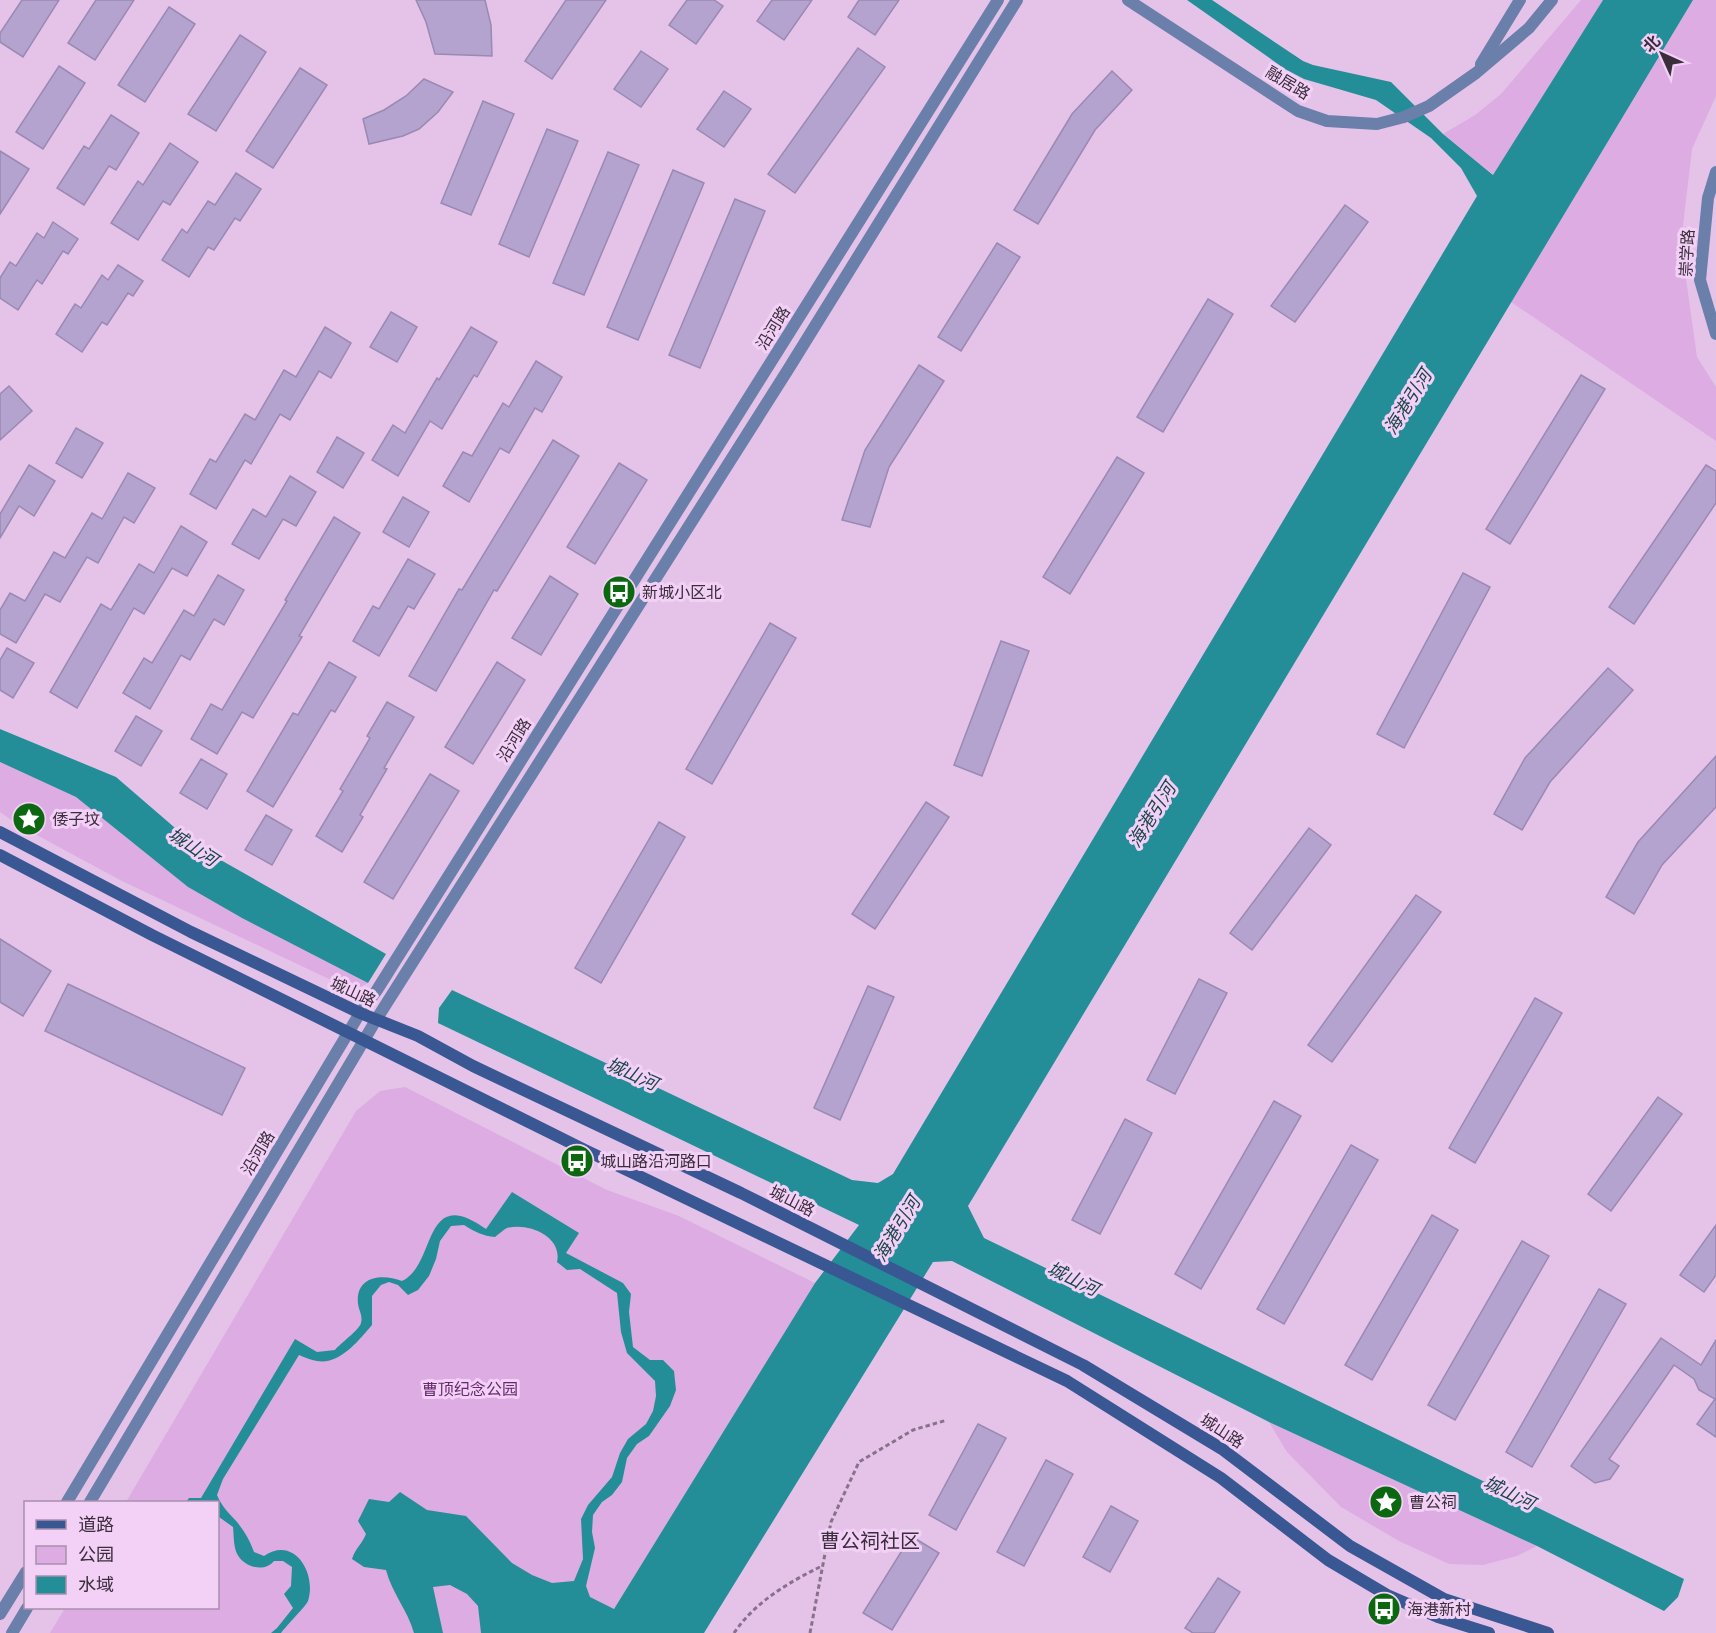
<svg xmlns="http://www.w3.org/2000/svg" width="1716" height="1633" viewBox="0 0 1716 1633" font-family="Montserrat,'Noto Sans SC',sans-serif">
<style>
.green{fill:#ddace2}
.water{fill:#238e97}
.building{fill:#b4a3ce;stroke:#9a89b3;stroke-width:1.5}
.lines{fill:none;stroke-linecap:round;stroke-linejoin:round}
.path{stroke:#88728b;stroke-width:3;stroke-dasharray:4.5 3;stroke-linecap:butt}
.tertiary{stroke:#6a7fa9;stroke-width:12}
.secondary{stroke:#395792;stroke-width:12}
.labels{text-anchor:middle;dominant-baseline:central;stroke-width:6;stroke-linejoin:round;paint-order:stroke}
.street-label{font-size:16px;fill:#3a2d3c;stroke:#f3d0f6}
.poi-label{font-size:16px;fill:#3a2d3c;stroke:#f3d0f6;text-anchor:start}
.park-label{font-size:16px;fill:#642a6b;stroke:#f3d0f6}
.water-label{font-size:18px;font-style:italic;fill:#19464a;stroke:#f3d0f6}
.quarter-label{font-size:20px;fill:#3a2d3c;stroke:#f3d0f6}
</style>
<rect width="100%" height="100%" fill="#e5c3e9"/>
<g class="green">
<path d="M 1581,0 L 1603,0 L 1494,175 L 1443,134 L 1475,115 L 1501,94 Z"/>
<path d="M 1693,0 L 1716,0 L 1716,96 L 1692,149 L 1681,243 L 1697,357 L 1716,387 L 1716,441 L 1511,302 Z"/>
<path d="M 0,762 L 76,797 L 188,887 L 242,918 L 368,983 L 360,987 L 350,989 L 122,881 L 20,826 L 0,812 Z"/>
<path d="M 405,1087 L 607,1190 L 679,1216 L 815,1283 L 599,1633 L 50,1633 L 65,1608 L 218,1608 L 218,1502 L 126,1502 L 356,1111 L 380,1091 Z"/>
<path d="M 1269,1422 L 1537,1546 L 1517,1556 L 1483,1565 L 1449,1564 L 1399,1541 L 1341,1507 L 1287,1452 Z"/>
</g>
<g class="water">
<path d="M 1187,0 L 1212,0 L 1303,61 L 1313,65 L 1391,82 L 1443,134 L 1493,175 L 1603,0 L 1693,0 L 968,1206 L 984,1238 L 1684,1579 L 1678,1597 L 1664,1611 L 1537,1546 L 1269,1422 L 952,1261 L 933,1262 L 704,1633 L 481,1633 L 478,1606 L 467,1594 L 450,1585 L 433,1587 L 443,1633 L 414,1633 C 408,1611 392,1593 386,1570 L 364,1567 L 352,1559 C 355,1549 362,1544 366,1534 L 358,1521 L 369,1499 L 389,1502 L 400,1492 L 427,1510 L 466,1516 L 512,1563 L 532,1575 L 552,1583 L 574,1581 L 583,1559 L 581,1519 L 588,1505 L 612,1477 L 620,1453 L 628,1439 L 646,1424 L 653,1411 L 656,1396 L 655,1381 L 627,1353 L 621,1332 L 617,1293 L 580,1269 L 567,1270 L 557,1262 C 563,1237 529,1222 507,1228 C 503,1230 499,1234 495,1237 C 483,1236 475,1232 464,1225 L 451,1226 L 440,1241 L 436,1259 L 429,1276 L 418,1290 L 408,1295 L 398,1285 L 389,1282 L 381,1285 L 372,1296 L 372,1325 C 359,1340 340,1365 317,1361 C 311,1360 304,1357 299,1355 L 223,1479 L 217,1495 C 222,1507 229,1513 237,1522 C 245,1532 250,1541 254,1552 L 264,1556 C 294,1535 317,1573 308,1601 C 306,1606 286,1626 281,1633 L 271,1633 L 277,1628 L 293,1608 L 284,1594 L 291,1586 L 292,1567 L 283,1561 L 274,1561 C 265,1572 247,1568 239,1557 C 233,1549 234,1536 233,1527 L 219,1517 L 218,1518 L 218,1502 L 186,1502 L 189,1498 L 201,1498 L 295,1339 L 317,1352 L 335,1350 C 341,1343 359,1330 361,1323 C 363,1316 359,1311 358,1304 C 355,1276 382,1273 402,1281 C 437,1265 422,1183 486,1229 L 512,1192 L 579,1233 L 566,1253 L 623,1283 L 631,1294 L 629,1312 L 633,1347 L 650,1360 L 663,1360 L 674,1371 L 676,1390 L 670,1406 L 649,1436 L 637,1444 L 627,1458 L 622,1482 L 612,1495 L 602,1502 L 593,1515 L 592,1532 L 595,1548 L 586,1586 L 590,1597 L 614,1609 L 815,1283 L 859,1225 L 438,1023 L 439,1008 L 452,990 L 852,1180 L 878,1183 L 893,1174 L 1477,196 L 1461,168 L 1431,138 L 1376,100 L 1304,79 L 1285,69 Z"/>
<path d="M 0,729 L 116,777 L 196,846 L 386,954 L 368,983 L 242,918 L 188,887 L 76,797 L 0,762 Z"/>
</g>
<g class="building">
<path d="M 22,0 L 59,0 L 23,57 L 0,42 L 0,33 Z"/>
<path d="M 96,0 L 134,0 L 95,60 L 68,43 Z"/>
<path d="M 416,0 L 485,0 L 491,25 L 492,56 L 435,54 L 426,22 Z"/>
<path d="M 566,0 L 606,0 L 552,79 L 525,61 Z"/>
<path d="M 687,0 L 714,0 L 723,6 L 696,44 L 669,25 Z"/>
<path d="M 772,0 L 812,0 L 784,40 L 757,21 Z"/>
<path d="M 859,0 L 899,0 L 875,35 L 848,17 Z"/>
<path d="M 169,7 L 195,24 L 145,102 L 118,85 Z"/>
<path d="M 240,35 L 266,52 L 216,131 L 188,114 Z"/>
<path d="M 858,48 L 885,67 L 795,193 L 768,174 Z"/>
<path d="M 641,51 L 668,69 L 641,107 L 614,89 Z"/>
<path d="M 59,66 L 85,83 L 43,149 L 16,132 Z"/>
<path d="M 300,68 L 327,85 L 273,168 L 246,151 Z"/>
<path d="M 1112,71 L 1132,90 L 1095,130 L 1038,224 L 1014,210 L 1072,114 Z"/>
<path d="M 424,79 L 453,92 L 438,112 L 419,129 L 403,136 L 369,144 L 363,119 L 384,110 L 406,96 Z"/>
<path d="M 724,91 L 751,109 L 724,147 L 697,129 Z"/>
<path d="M 483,101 L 514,114 L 471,215 L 441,203 Z"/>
<path d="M 111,115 L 139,133 L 116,170 L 109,166 L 84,205 L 57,188 L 84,146 L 89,149 Z"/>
<path d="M 547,129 L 578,141 L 529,257 L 499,244 Z"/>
<path d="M 170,143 L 198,162 L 170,205 L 163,201 L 138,240 L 111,223 L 138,181 L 143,185 Z"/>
<path d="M 0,151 L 29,169 L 0,214 Z"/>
<path d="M 608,152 L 639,165 L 584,295 L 553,283 Z"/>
<path d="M 673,170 L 704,183 L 638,340 L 607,327 Z"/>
<path d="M 236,173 L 261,189 L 240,221 L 235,218 L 214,250 L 208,247 L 189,277 L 162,260 L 182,229 L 187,233 L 208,201 L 215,205 Z"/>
<path d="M 735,199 L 765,211 L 700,368 L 669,355 Z"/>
<path d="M 1345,205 L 1368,222 L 1295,322 L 1271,306 Z"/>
<path d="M 53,222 L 78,239 L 68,254 L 63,251 L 42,284 L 37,280 L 18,310 L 0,298 L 0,278 L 10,262 L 16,266 L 37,233 L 44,238 Z"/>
<path d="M 997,243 L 1020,257 L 961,351 L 938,337 Z"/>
<path d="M 118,265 L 143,281 L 133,296 L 128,293 L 107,325 L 102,322 L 82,352 L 56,334 L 75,304 L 81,308 L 102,275 L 108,280 Z"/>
<path d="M 1208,299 L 1233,314 L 1163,432 L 1137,417 Z"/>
<path d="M 391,312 L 417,327 L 397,362 L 370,347 Z"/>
<path d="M 325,327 L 351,343 L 331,378 L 319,371 L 290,420 L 280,414 L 251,464 L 245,460 L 216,509 L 190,494 L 210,459 L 216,462 L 245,414 L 255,420 L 284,370 L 296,377 Z"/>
<path d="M 471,327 L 497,342 L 477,377 L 474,375 L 442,429 L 430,421 L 398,476 L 372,460 L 393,425 L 405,433 L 437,378 L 439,380 Z"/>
<path d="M 536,361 L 562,377 L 542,412 L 535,408 L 509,453 L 500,448 L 469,502 L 443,486 L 463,452 L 472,456 L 503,403 L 509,407 Z"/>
<path d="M 919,365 L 944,381 L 889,467 L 870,527 L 842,520 L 865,450 Z"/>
<path d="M 1581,375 L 1605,389 L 1510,544 L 1486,529 Z"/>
<path d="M 9,386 L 32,411 L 0,440 L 0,394 Z"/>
<path d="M 76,428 L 103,443 L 82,478 L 56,463 Z"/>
<path d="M 337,437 L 364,453 L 343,488 L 317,472 Z"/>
<path d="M 553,440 L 579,456 L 497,591 L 494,590 L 436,691 L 409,676 L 459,589 L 462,590 Z"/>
<path d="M 1117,457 L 1144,473 L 1070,594 L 1043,577 Z"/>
<path d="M 619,463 L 647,480 L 595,564 L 567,547 Z"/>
<path d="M 29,465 L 55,481 L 34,516 L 19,506 L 0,538 L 0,514 Z"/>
<path d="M 1706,465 L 1716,471 L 1716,503 L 1634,624 L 1609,607 Z"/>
<path d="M 128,473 L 155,488 L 134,523 L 124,517 L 98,563 L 87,557 L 60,602 L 45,594 L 16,643 L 0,634 L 0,610 L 10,593 L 25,601 L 54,552 L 65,558 L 92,513 L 102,519 Z"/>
<path d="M 290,476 L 316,492 L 296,526 L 283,519 L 259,559 L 232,544 L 253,509 L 266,517 Z"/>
<path d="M 403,497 L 429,512 L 409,547 L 383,532 Z"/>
<path d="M 334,517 L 360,533 L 299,636 L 302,637 L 253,718 L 242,712 L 217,754 L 191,739 L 211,704 L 222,710 L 287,601 L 285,600 Z"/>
<path d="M 181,526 L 207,542 L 187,576 L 172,568 L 144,614 L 134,608 L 77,708 L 50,692 L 101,604 L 111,610 L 139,564 L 154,573 Z"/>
<path d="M 408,559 L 435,574 L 414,609 L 408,606 L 379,656 L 353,641 L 373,606 L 379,609 Z"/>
<path d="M 1463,573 L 1490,587 L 1404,748 L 1377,734 Z"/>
<path d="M 218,575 L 244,590 L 224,625 L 214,619 L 190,660 L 181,655 L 150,709 L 123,693 L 144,658 L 152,663 L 184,610 L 194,616 Z"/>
<path d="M 550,576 L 578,594 L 541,655 L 512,638 Z"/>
<path d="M 770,623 L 796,638 L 712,784 L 686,769 Z"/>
<path d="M 1001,641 L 1029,651 L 982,776 L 954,765 Z"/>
<path d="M 7,648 L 34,663 L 13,698 L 0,690 L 0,660 Z"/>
<path d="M 329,662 L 356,677 L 335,712 L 331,710 L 273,807 L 247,791 L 293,713 L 298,715 Z"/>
<path d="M 497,662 L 525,680 L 473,764 L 445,747 Z"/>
<path d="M 1608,668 L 1633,690 L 1550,782 L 1522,830 L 1494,814 L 1525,758 Z"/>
<path d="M 387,702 L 414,717 L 384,768 L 387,769 L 360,815 L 363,817 L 342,852 L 316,836 L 343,791 L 340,789 L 370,738 L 367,736 Z"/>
<path d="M 136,716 L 162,731 L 141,766 L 115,751 Z"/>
<path d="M 1716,756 L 1716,807 L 1662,865 L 1634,914 L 1606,897 L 1638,842 Z"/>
<path d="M 201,759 L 227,774 L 207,809 L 180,793 Z"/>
<path d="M 430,774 L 459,791 L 393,899 L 364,882 Z"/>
<path d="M 926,802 L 949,817 L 875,929 L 852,914 Z"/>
<path d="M 266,815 L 292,830 L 272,865 L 245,850 Z"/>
<path d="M 659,822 L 685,837 L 601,983 L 575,968 Z"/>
<path d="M 1309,828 L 1331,845 L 1252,950 L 1230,933 Z"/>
<path d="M 1416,895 L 1441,912 L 1332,1062 L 1308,1045 Z"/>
<path d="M 0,939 L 51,971 L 23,1016 L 0,1002 Z"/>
<path d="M 1199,979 L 1227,993 L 1175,1094 L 1147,1080 Z"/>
<path d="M 68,984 L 245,1068 L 222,1115 L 45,1031 Z"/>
<path d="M 868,986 L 894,997 L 840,1120 L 814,1108 Z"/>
<path d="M 1535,998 L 1562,1013 L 1475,1163 L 1449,1148 Z"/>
<path d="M 1658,1097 L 1682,1114 L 1611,1211 L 1588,1194 Z"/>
<path d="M 1274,1101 L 1301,1116 L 1201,1289 L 1175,1274 Z"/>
<path d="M 1125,1119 L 1152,1133 L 1100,1234 L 1072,1220 Z"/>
<path d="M 1351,1145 L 1378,1160 L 1284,1324 L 1257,1309 Z"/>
<path d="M 1432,1215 L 1458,1230 L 1372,1380 L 1345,1365 Z"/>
<path d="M 1716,1225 L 1716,1275 L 1704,1292 L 1680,1275 Z"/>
<path d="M 1522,1241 L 1549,1256 L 1455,1420 L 1428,1405 Z"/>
<path d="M 1599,1289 L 1626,1304 L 1532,1467 L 1506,1452 Z"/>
<path d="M 1661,1338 L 1701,1365 L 1716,1340 L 1716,1437 L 1697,1424 L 1715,1399 L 1699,1390 L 1694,1379 L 1674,1365 L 1609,1459 L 1619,1466 L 1610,1479 L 1595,1483 L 1571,1466 Z"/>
<path d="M 978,1424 L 1006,1438 L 956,1530 L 929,1515 Z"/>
<path d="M 1046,1460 L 1073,1474 L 1024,1566 L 997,1552 Z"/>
<path d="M 1111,1506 L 1138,1521 L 1110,1572 L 1083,1557 Z"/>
<path d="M 911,1536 L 939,1553 L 892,1630 L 863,1613 Z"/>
<path d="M 1218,1578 L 1240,1592 L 1214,1633 L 1193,1633 L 1185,1628 Z"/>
</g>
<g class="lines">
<g class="path">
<path d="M 734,1633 C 755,1602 789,1582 822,1566"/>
<path d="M 810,1633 L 831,1522 L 859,1462 L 913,1430 L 947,1420"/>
</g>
<g class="tertiary">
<path d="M 1128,0 L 1298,111 L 1327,121 L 1377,124 L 1404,117 L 1429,106 L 1476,73 L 1529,28 L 1552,0"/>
<path d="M 1481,64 L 1520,0"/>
<path d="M 1716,172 L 1708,198 L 1700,280 L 1716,334"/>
<path d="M 67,1502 L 360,1013 L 377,990 L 998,0"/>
<path d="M 90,1502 L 376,1020 L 789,368 L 1017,0"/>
<path d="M 0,1614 L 26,1572"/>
<path d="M 12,1633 L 27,1608"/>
</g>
<g class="secondary">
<path d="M 0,832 L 191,932 L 360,1013 L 418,1036 L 473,1066 L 741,1193 L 1083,1365 L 1222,1449 L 1350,1546 L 1444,1599 L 1548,1633"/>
<path d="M 0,855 L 152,935 L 585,1150 L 1067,1381 L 1221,1478 L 1328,1560 L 1387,1595 L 1438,1617 L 1489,1633"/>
</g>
</g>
<defs>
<symbol id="bus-disc" viewBox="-11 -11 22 22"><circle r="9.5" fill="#0b6810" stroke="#f3d0f6"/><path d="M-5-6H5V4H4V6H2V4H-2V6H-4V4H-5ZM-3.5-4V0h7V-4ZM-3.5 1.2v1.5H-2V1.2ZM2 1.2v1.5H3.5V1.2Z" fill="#fff"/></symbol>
<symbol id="sight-disc" viewBox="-11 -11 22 22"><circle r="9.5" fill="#0b6810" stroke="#f3d0f6"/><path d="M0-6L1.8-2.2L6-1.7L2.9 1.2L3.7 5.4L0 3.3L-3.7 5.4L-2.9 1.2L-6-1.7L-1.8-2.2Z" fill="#fff"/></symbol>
</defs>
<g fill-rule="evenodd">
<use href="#bus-disc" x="600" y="573" width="38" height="38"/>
<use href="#sight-disc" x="10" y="800" width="38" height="38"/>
<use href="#bus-disc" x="558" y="1142" width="38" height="38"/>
<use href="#sight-disc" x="1367" y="1483" width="38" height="38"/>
<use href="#bus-disc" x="1365" y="1590" width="38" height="38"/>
</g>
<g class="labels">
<g class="street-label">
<text transform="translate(1288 83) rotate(31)">融居路</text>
<text transform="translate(1687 253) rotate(-87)">崇学路</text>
<text transform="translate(773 328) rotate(-58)">沿河路</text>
<text transform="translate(514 740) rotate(-58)">沿河路</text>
<text transform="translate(353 992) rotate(25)">城山路</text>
<text transform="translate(258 1153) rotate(-59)">沿河路</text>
<text transform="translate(792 1201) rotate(27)">城山路</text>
<text transform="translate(1222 1431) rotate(33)">城山路</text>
</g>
<g class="poi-label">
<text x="642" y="592">新城小区北</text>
<text x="52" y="819">倭子坟</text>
<text x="600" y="1161">城山路沿河路口</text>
<text x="1409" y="1502">曹公祠</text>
<text x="1407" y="1609">海港新村</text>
</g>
<g class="park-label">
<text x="470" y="1389">曹顶纪念公园</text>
</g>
<g class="water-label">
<text transform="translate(1408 402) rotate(-58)">海港引河</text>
<text transform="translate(1152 815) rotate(-58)">海港引河</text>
<text transform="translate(193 847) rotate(33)">城山河</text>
<text transform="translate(632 1074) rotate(24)">城山河</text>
<text transform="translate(897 1229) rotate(-59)">海港引河</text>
<text transform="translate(1073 1279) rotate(26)">城山河</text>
<text transform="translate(1509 1493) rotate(26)">城山河</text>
</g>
<g class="quarter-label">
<text x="870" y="1541">曹公祠社区</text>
</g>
</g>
<rect x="24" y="1501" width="195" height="108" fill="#f3d0f6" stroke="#a98fac" stroke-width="1.5"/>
<rect x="36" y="1520" width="30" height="9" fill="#395792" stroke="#a98fac" stroke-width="1.5"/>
<text x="78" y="1531" font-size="18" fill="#3a2d3c">道路</text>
<rect x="36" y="1546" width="30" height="18" fill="#ddace2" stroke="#a98fac" stroke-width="1.5"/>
<text x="78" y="1561" font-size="18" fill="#3a2d3c">公园</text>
<rect x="36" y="1576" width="30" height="18" fill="#238e97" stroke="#a98fac" stroke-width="1.5"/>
<text x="78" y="1591" font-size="18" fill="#3a2d3c">水域</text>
<g transform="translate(1662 54) rotate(315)" stroke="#f3d0f6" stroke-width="4.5" paint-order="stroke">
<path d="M0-4.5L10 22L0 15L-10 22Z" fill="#3a2d3c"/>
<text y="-9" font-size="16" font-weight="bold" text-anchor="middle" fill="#3a2d3c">北</text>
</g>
</svg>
